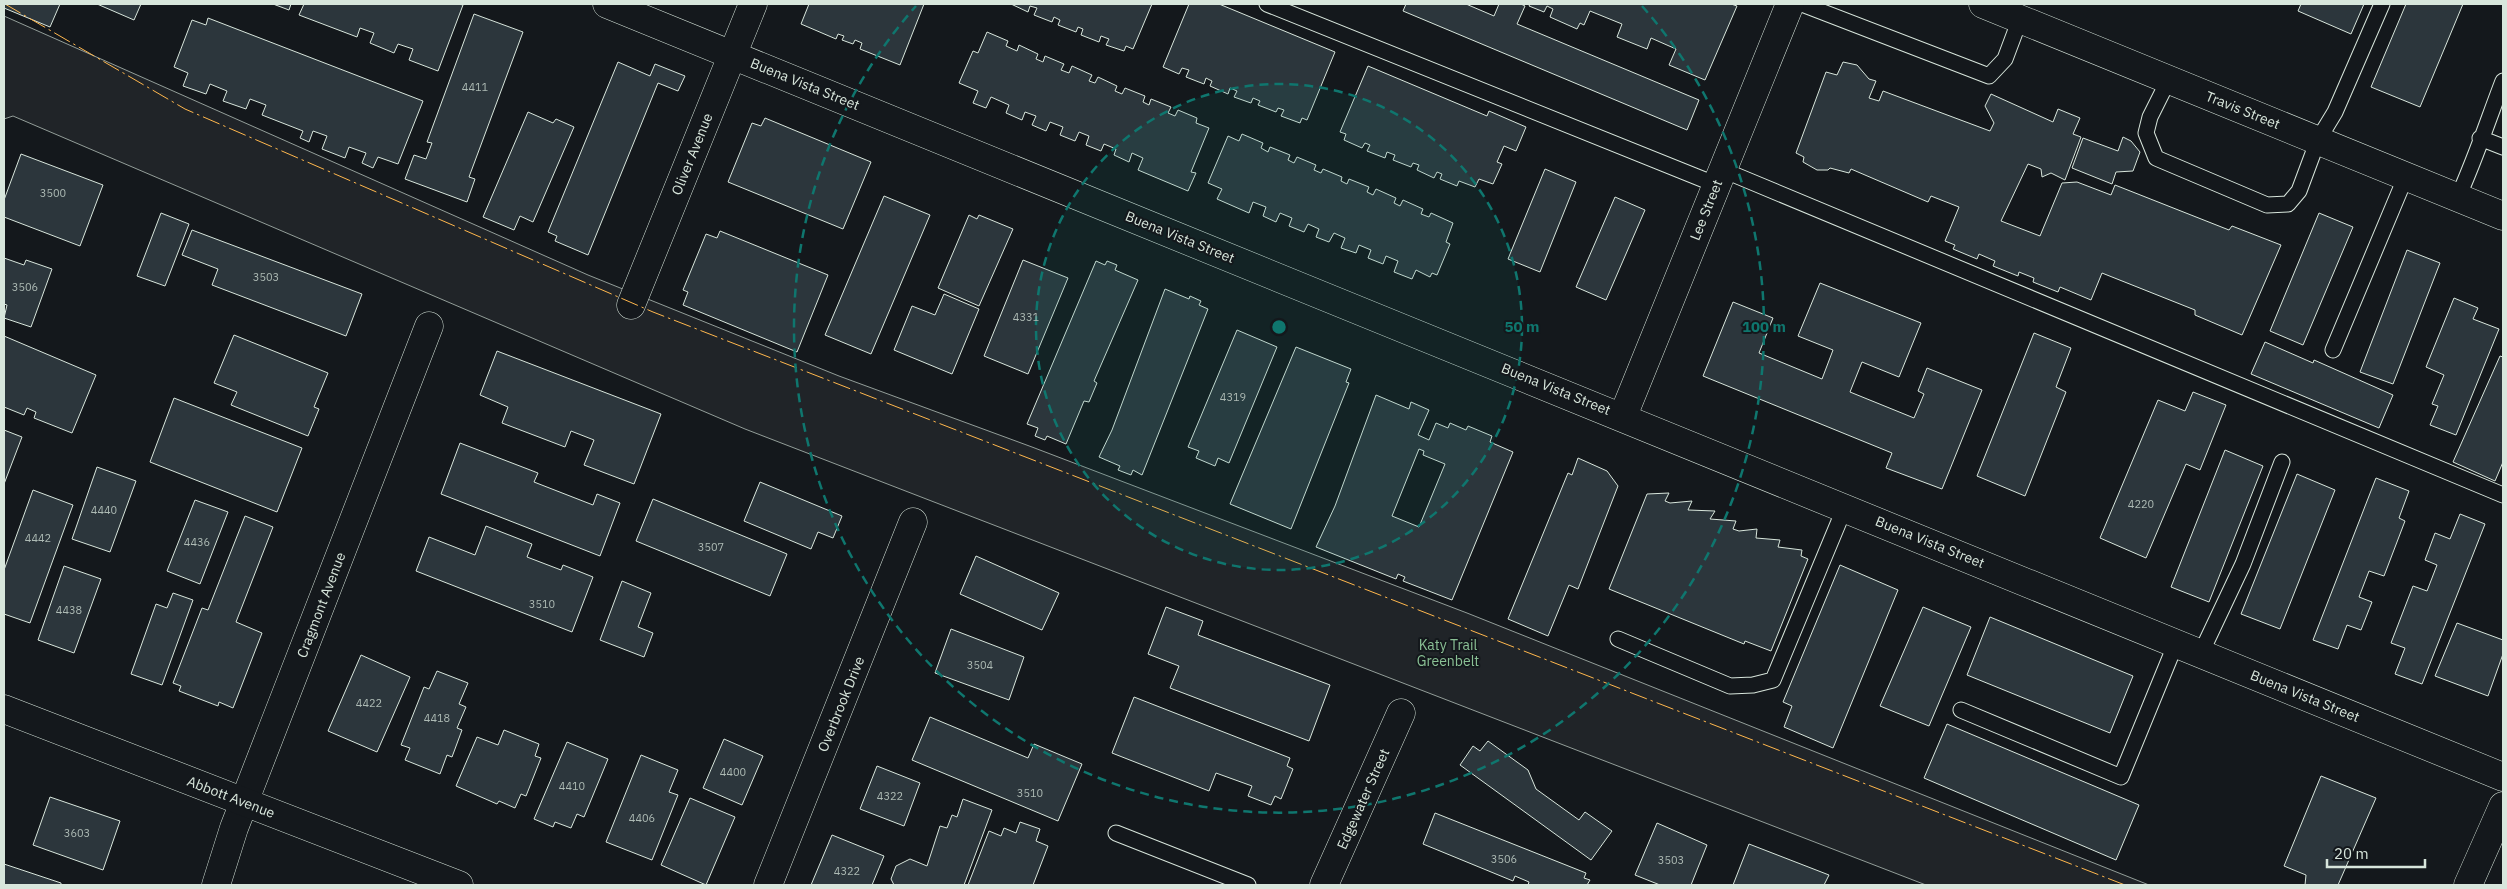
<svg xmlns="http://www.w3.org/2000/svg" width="2507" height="889" font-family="'IBM Plex Sans',sans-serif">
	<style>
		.green { fill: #202428; stroke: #939e99 }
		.building { fill: #2c363c; stroke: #d8e6dc; fill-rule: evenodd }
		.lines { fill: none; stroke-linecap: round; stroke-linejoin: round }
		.lane-casing { stroke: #d8e6dc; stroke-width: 17 }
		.street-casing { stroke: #d8e6dc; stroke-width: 29 }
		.secondary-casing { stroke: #d8e6dc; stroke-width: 29 }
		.lane { stroke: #14181c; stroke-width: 15 }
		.street { stroke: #14181c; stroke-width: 28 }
		.secondary { stroke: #14181c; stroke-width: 28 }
		.power { stroke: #ffb74d; stroke-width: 1; stroke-dasharray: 18 4 2.5 4; stroke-linecap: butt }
		.ring { fill: none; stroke: #0f766e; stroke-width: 2.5; stroke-dasharray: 9 6 }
		.labels { text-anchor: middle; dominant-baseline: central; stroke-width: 4; stroke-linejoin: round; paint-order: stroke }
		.number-label { font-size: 11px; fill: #adbab4 }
		.street-label { font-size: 14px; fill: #d8e6dc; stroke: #14181c }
		.park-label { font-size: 14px; fill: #8ac095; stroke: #14181c }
		.centre { fill: #0f766e; stroke: #14181c; stroke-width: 2.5 }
		.ring-label { font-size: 15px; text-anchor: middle; font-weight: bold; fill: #0f766e; stroke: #14181c; stroke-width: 4; stroke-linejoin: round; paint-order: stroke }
	</style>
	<rect width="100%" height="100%" fill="#14181c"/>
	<path class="green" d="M4,16L588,275L839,376L1032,447L1467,613L2149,885H1926L745,429L13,116L4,119Z"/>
	<path class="building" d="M4,4H60L50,27L4,8Z
		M97,4H141L134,20Z
		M273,4H291L289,10Z
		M302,4H459L463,5L438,71L409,60L413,49L398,44L394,53L370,43L374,33L360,28L357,37L299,15L304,4Z
		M809,4H924L900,65L860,49L862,43L855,40L853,44L842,40L844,36L838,34L836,39L801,24Z
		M1011,4H1152L1133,49L1126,46L1124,51L1106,45L1109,39L1101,36L1099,42L1081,35L1083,29L1078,27L1076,32L1058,25L1060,20L1054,17L1052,22L1034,15L1037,8L1030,6L1028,12Z
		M1189,4H1219L1335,52L1307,120L1302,118L1300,123L1281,116L1284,110L1278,108L1276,112L1258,105L1260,101L1253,98L1251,103L1234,97L1237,91L1230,88L1228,94L1210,86L1212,81L1206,78L1204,84L1186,77L1189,70L1182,68L1179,74L1163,67Z
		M1406,4H1466L1494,16L1499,4H1521L1525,6L1517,24L1699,100L1687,130L1403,11Z
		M1530,4H1731L1737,6L1705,80L1669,65L1676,49L1651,38L1647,49L1617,37L1622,24L1590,11L1584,25L1580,23L1577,29L1550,17L1553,9L1547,6L1544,12L1529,6Z
		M2301,4H2364L2351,34L2298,11Z
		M2406,4H2463L2420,107L2371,87Z
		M474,14L523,32L469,177L475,179L467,202L405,179L414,155L426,159L432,143L427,142Z
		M208,18L423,101L398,164L378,157L373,168L362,163L366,153L349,147L345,158L322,149L327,136L313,131L309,142L300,138L303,131L262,115L266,105L250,99L246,109L223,101L227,91L210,84L206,94L183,86L188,73L174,67L192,20L206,25Z
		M987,32L1008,41L1006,46L1017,51L1019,45L1038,54L1036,59L1043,62L1045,56L1064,64L1061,70L1069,73L1072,66L1092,75L1089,81L1095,83L1098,77L1117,86L1115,91L1122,94L1125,88L1145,96L1143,102L1149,105L1151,99L1171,107L1168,113L1175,116L1178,110L1197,118L1196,123L1209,128L1191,172L1196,173L1188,191L1138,170L1143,158L1132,153L1129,162L1114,155L1116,149L1104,144L1101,151L1086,145L1089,136L1079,132L1075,141L1060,135L1063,127L1050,122L1046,131L1032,125L1036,116L1025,112L1022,120L1006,113L1009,105L991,97L986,108L973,103L978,91L959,83L973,51L978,53Z
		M618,62L650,76L655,64L685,76L678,91L658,83L588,255L555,241L557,236L548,232Z
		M1843,62L1857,65L1869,79L1876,81L1869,98L1879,101L1883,91L1990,131L1994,123L1985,106L1991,94L2053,122L2058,109L2080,118L2073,134L2081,137L2065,180L2051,173L2042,177L2041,169L2028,164L2001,221L2040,236L2062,183L2077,182L2111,195L2115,185L2229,230L2232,226L2281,245L2242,335L2195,315V310L2102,273L2091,300L2060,287L2058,292L2033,282L2034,278L2019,272L2018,276L1993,266L1995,261L1979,254L1977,259L1953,249L1955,245L1945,241L1959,207L1931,196L1928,202L1851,169L1849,173L1830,168L1828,170H1817L1803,162L1804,157L1796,153L1826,72L1837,75Z
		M1368,66L1487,116L1489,111L1526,127L1516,151L1504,146L1497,162L1502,164L1493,184L1479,179L1475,187L1459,181L1457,186L1440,179L1442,174L1437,172L1434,178L1417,170L1419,165L1413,163L1411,167L1393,160L1395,155L1387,152L1385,158L1367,151L1370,145L1365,143L1362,148L1344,140L1346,134L1340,132Z
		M528,112L553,123L556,119L574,127L533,222L520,216L514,230L483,217Z
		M765,118L871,162L843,229L728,182L752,123L761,126Z
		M1242,134L1263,143L1261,148L1268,152L1270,147L1290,155L1288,160L1294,163L1297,157L1316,165L1314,170L1321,173L1323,169L1342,177L1341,181L1347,184L1349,179L1369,187L1367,192L1373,195L1376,189L1396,198L1394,203L1400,206L1403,200L1423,209L1421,214L1429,217L1431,213L1453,223L1446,242L1450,244L1437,275L1432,273L1430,277L1416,270L1412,279L1394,272L1398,261L1386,256L1383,264L1368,258L1371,250L1359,245L1356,253L1341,248L1345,238L1334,233L1329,242L1316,237L1319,229L1308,224L1304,232L1289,226L1292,218L1280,213L1276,222L1263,216L1266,207L1253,202L1249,213L1217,199L1222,189L1208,183L1228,136L1239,141Z
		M2123,137L2131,141L2140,152L2133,171L2116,172L2112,184L2072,168L2083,138L2118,151Z
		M21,154L103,185L80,246L4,217V200Z
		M1545,169L1576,182L1540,272L1508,259Z
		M884,196L930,215L871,354L825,335Z
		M1615,197L1645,210L1606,300L1576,287Z
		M161,213L189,224L165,286L137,276Z
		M2319,213L2353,227L2303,345L2270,331Z
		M969,215L977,219L979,215L1013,229L979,306L938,288Z
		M192,230L362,294L346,336L212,285L218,269L182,255Z
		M720,231L828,275L797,352L683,305L688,292L683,290L706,234L717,238Z
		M2407,250L2440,263L2393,384L2360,372Z
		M4,258L24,265L26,260L52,269L31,327L4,318L7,305L4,304Z
		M1023,260L1068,278L1028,374L984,356Z
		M1096,261L1105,265L1107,261L1117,265L1115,270L1138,280L1094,381L1097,383L1089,402L1084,401L1066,444L1047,436L1045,440L1035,436L1038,428L1027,424Z
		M1820,283L1921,323L1899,377L1862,362L1850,392L1914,418L1924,394L1918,391L1927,368L1982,390L1942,489L1886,468L1892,453L1703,376L1733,302L1773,318L1759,353L1822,379L1833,350L1798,336Z
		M1165,289L1189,299L1190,296L1201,301L1199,305L1208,309L1142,475L1133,470L1131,475L1118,470L1120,466L1099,457L1112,430Z
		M944,294L979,309L952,374L894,350L912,306L935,315Z
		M2454,298L2478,308L2473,319L2499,329L2456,435L2430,425L2438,406L2432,404L2444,375L2426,367Z
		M1237,330L1277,347L1229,463L1218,458L1215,466L1196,458L1199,451L1188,447Z
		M2034,333L2071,348L2056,387L2066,392L2025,496L1977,476Z
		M234,335L328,373L314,407L319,409L308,436L231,405L237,392L214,383Z
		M4,336L96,375L72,433L34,418L36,412L27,408L24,415L4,407Z
		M2265,342L2313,363L2314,360L2393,395L2379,428L2251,374Z
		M1296,347L1351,369L1346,382L1349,383L1291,529L1230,504Z
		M497,351L661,414L634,484L584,465L594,440L571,431L565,447L502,423L508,407L480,395Z
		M2500,356L2503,357V462L2495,481L2453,462Z
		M2193,392L2226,405L2200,470L2186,464L2146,558L2100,538L2158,400L2185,411Z
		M1376,395L1409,409L1411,402L1429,410L1418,435L1429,440L1436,423L1448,428L1450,423L1466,430L1468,426L1492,436L1490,442L1513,452L1452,600L1403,581L1405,577L1398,574L1396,579L1316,547L1335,506ZM1419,449L1424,451L1423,455L1445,464L1419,527L1392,516Z
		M174,398L302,448L277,512L150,462Z
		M4,430L22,437L4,484Z
		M460,443L538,473L534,482L593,505L597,494L620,503L600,556L441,494Z
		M2225,450L2263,466L2209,602L2171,587Z
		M1578,458L1607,471L1618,486L1578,589L1569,585L1548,636L1508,619L1568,473L1572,475Z
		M97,467L136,481L110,552L72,539Z
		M2297,474L2335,490L2280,629L2241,614Z
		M2376,478L2409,491L2399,518L2405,521L2384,576L2369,571L2359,597L2372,602L2361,630L2347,625L2338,649L2313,640Z
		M760,482L842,516L833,538L818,532L811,549L744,521Z
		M33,490L73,505L30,623L4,614V570Z
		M1669,493L1665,501L1670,503L1692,501L1688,510L1715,511L1710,519L1736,521L1733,529L1739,531L1757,529L1756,538L1780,540L1778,547L1802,550L1801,556L1808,559L1771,651L1745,641L1744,644L1609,589L1647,494Z
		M653,499L787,554L770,596L636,541Z
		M195,500L228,512L200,584L167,571Z
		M2460,514L2485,524L2422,684L2395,674L2405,648L2391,643L2413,586L2427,591L2437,565L2425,560L2435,533L2450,539Z
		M245,516L273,527L236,622L262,633L233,708L219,702L218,706L179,691L181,686L173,683L202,608L208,610Z
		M486,526L532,544L527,557L561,570L563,565L593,577L572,632L416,571L429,537L475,555Z
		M976,556L1059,593L1042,630L960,594Z
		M1840,565L1898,590L1833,748L1784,727L1792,706L1783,702Z
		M64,566L101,579L74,653L38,640Z
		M622,581L651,593L638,627L653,633L644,657L600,640Z
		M173,593L193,600L162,685L131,674L156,604L167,608Z
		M1166,607L1203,621L1198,635L1330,685L1309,741L1170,688L1179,666L1148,654Z
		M1923,607L1971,627L1929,726L1880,706Z
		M1990,617L2133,676L2110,733L1967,675Z
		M2457,623L2503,640V654L2488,696L2435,676Z
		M951,629L1024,657L1009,700L935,673Z
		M361,655L410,677L377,752L328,731Z
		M437,671L468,683L459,704L466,707L457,728L462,730L452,757L447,755L440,774L405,760L410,748L401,745L424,687L429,689Z
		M1134,697L1290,758L1287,766L1293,769L1281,799L1275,796L1271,805L1248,796L1252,786L1216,773L1209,791L1112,753Z
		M930,717L1028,758L1034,744L1082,764L1058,821L912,760Z
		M1947,724L2139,805L2116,860L1924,778Z
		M504,730L539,744L535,756L541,758L526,796L521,794L515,808L499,801L497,804L456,786L477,737L498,745Z
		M724,739L763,756L742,805L703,788Z
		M1488,741L1528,770L1536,789L1579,820L1585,812L1612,831L1591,860L1460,765L1473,746L1480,751Z
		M567,742L608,759L584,817L577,814L571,828L555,822L553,827L534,819Z
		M641,755L678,770L669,792L678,795L652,860L606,842Z
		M877,766L920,783L904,826L860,809Z
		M2321,776L2376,798L2338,885H2305L2306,875L2284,866Z
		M50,797L120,821L103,870L33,845Z
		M690,798L735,817L706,885L661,865Z
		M963,799L992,810L964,885H894L891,879L896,866L910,859L927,866L940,826L947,828L952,815L957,817Z
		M1435,813L1586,873L1584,878L1590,880L1587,885H1528L1529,882L1515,876L1513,881L1423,844Z
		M1020,822L1040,829L1036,841L1048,846L1033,885H968L989,831L1001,836L1004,828L1016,833Z
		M1657,823L1707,845L1691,885H1660L1635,875Z
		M832,835L884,856L872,885H811Z
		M1749,844L1829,875L1824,885H1733Z
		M4,864L61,883V885H4Z"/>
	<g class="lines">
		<defs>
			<path id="lane" d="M1267,4L1717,185
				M1802,4L1989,76L2005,59L2020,19
				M2169,79L2150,117L2146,133L2156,158L2267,205L2288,204L2299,191L2318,140L2335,112L2382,4
				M2480,138L2503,147
				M1723,170L2503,495
				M2458,197C2475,160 2488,120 2503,81
				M2333,350L2406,176
				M1618,639L1730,686L1753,685L1773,680L1845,507
				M2201,653L2243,564L2282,462
				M1961,710L2121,777L2176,643
				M1116,833L1248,885"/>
			<path id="street" d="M607,4L2503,777
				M1983,4L2503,216
				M631,305L753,4
				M1623,416L1790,4
				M216,885L234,828L429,326
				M768,885L913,522
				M1324,885L1401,713"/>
			<path id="secondary" d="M4,709L459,885
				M2468,885L2503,806"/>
		</defs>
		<use href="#lane" class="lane-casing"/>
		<use href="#street" class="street-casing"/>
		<use href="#secondary" class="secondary-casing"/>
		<use href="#lane" class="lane"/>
		<use href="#street" class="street"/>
		<use href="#secondary" class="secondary"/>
		<path class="power" d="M5,4L185,109L653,312L2125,885"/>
	</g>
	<circle cx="1279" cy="327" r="243" fill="#0f766e" fill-opacity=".12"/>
	<g class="ring">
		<circle cx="1279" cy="327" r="243"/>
		<path d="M1642 6A485 485 0 1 1 916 6"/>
	</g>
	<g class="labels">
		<g class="number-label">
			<text x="475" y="87">4411</text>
			<text x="53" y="193">3500</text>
			<text x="266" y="277">3503</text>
			<text x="25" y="287">3506</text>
			<text x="1026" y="317">4331</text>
			<text x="1233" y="397">4319</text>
			<text x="2141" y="504">4220</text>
			<text x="104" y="510">4440</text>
			<text x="38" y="538">4442</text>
			<text x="197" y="542">4436</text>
			<text x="711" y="547">3507</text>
			<text x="542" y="604">3510</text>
			<text x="69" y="610">4438</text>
			<text x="980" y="665">3504</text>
			<text x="369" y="703">4422</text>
			<text x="437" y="718">4418</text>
			<text x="733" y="772">4400</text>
			<text x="572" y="786">4410</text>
			<text x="1030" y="793">3510</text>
			<text x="890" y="796">4322</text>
			<text x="642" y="818">4406</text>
			<text x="77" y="833">3603</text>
			<text x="1504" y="859">3506</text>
			<text x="1671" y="860">3503</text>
			<text x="847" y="871">4322</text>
		</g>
		<g class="street-label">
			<text transform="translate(805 84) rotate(22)">Buena Vista Street</text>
			<text transform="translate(2243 110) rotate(22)">Travis Street</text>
			<text transform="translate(692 154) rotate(-68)">Oliver Avenue</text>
			<text transform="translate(1706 210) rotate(-68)">Lee Street</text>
			<text transform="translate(1180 237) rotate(22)">Buena Vista Street</text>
			<text transform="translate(1556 389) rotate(22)">Buena Vista Street</text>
			<text transform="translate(1930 542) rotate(22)">Buena Vista Street</text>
			<text transform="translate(321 605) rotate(-69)">Cragmont Avenue</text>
			<text transform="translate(2305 696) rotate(22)">Buena Vista Street</text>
			<text transform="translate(841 704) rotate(-68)">Overbrook Drive</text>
			<text transform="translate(231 797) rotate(21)">Abbott Avenue</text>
			<text transform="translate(1363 799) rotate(-66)">Edgewater Street</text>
		</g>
		<g class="park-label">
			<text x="1448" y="645">Katy Trail<tspan x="1448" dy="16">Greenbelt</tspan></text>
		</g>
	</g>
	<circle cx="1279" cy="327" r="8" class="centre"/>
	<g class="ring-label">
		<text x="1522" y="332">50 m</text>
		<text x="1764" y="332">100 m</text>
	</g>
	<rect width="2507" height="889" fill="none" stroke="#d8e6dc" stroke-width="10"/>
	<path d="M2327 859v8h98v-8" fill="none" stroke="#d8e6dc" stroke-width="2.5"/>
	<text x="2334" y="859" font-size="15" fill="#d8e6dc" stroke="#14181c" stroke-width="4" paint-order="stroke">20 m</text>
</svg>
